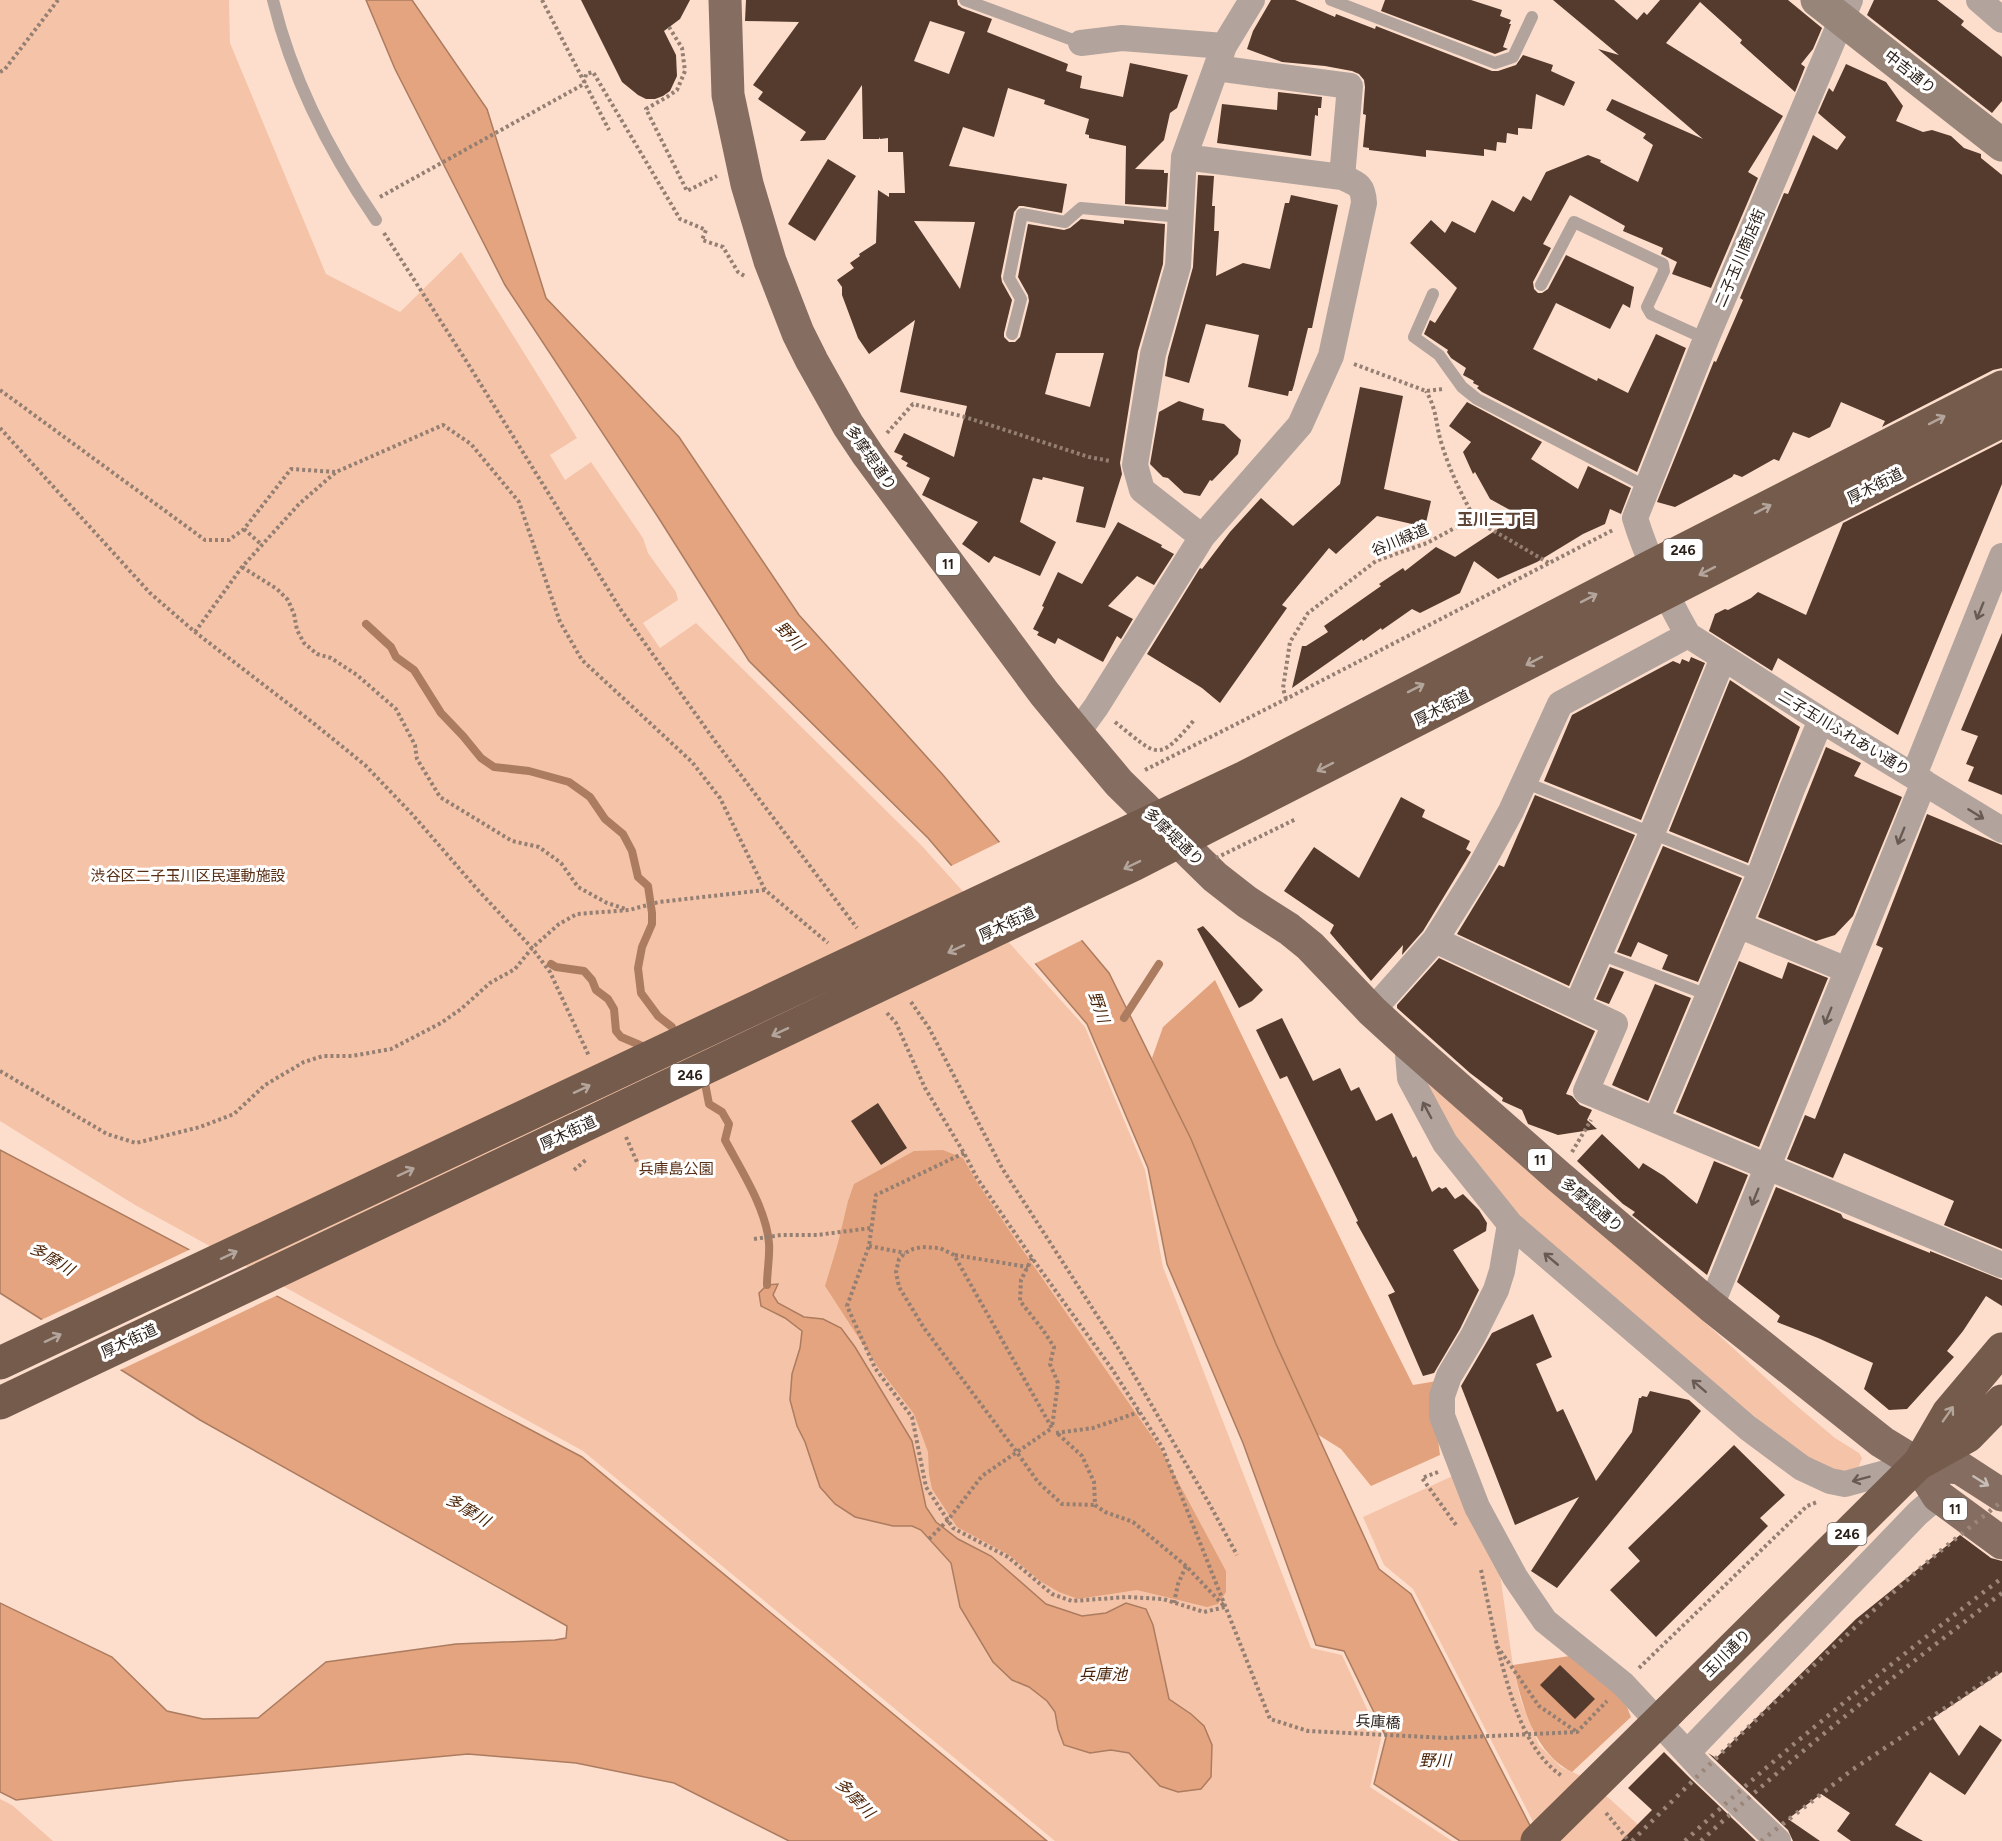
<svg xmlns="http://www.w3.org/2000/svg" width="2002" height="1841" font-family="Figtree,'Noto Sans JP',sans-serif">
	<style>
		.green { fill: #f5c4a8 }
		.forest { fill: #e2a27d }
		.water { fill: #e4a47f; stroke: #ac7c60; stroke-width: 1.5 }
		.pier { fill: #fddecc }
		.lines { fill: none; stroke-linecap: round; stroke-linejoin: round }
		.stream { stroke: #ac7c60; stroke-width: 8 }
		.building { fill: #543b2d; fill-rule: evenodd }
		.path { stroke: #947f72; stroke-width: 4; stroke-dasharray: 3 3; stroke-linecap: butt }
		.lane { stroke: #b2a49d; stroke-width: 12 }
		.street { stroke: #b2a49d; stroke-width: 26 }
		.secondary { stroke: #98857a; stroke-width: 33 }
		.primary { stroke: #856e61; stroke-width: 33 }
		.highway { stroke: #755b4b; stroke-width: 33 }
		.rail { stroke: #9c8679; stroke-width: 4.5; stroke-dasharray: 3 6; stroke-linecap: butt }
		.path-bridge { stroke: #947f72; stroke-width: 4; stroke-dasharray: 3 3; stroke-linecap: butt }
		.highway-bridge { stroke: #755b4b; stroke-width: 33 }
		.oneway { stroke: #b3a59c }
		.oneway2 { stroke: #685b54 }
		.oneway3 { stroke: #c8beb8 }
		.labels { text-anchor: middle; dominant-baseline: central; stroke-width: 6; stroke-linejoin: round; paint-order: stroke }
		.shield { fill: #fff; stroke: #6b635e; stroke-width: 1.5 }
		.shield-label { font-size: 14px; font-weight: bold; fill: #2b2019 }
		.street-label { font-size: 15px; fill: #2b2019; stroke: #fff }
		.park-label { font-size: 15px; fill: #592f14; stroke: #fff }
		.neighbourhood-label { font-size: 16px; font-weight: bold; fill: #5e4536; stroke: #fff }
		.water-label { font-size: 16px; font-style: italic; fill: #471f02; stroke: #fff }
	</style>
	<rect width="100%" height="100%" fill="#fddecc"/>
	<path class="green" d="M0,0H229L230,43L326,274L400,312L461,252L577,438L550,455L565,480L591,462L643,538L648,553L676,592L678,600L643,623L660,648L696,623L922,846L1085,1027L1145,1170L1163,1267L1311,1648L1342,1655L1381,1739L1370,1787L1452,1841H1055L583,1451L135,1205L0,1121Z
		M1427,1081L1687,1306L1791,1401L1835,1438L1859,1453L1862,1458L1858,1469L1849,1474L1807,1460L1530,1230L1466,1160L1425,1083Z
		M1457,1474L1496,1545L1513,1666L1521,1701L1539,1745L1561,1767L1581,1776L1611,1800L1656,1841H1543L1413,1589L1384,1565L1363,1517Z
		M0,1799L12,1805L53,1841H0Z"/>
	<path class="forest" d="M1215,980L1363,1285L1413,1385L1437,1381L1435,1417L1440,1455L1371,1486L1341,1449L1317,1434L1276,1344L1152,1058L1163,1027Z
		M943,1150L963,1158L975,1179L1015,1239L1160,1448L1226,1571V1592L1218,1604L1207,1607L1137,1590L1078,1599L1059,1592L1040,1581L1009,1555L957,1527L932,1489L929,1474L928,1452L914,1414L877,1366L825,1286L838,1243L848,1201L854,1184L914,1151Z
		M1582,1654L1627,1707L1631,1717L1572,1772C1533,1752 1522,1705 1513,1665Z"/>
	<path class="water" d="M366,0H412L487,109L546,298L679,437L799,615L943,775L1109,973L1191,1139L1276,1344L1379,1569L1411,1594L1538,1841H1460L1374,1784L1386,1737L1344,1651L1316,1645L1243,1443L1167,1264L1148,1168L1087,1024L928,838L749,661L658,517L505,285L395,69Z
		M0,1150L582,1457L1047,1841H789L674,1783L576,1763L468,1754L178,1781L16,1800L0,1792V1603L112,1657L167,1711L203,1719L258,1718L326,1662L456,1644L555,1640L566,1638L567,1626L200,1420L0,1293Z
		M778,1284L773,1295L778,1303L804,1317L823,1319L841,1328L855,1347L912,1441L926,1507L936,1522L958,1539L991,1556L1046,1604L1082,1616L1106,1613L1126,1603L1146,1609L1153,1625L1169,1699L1191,1714L1204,1726L1212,1745L1211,1777L1201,1789L1178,1792L1160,1786L1129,1753L1111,1750L1090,1753L1064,1745L1058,1729L1055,1712L1047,1701L1029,1687L1012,1680L993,1662L960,1607L951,1563L921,1530L912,1526H893L855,1517L835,1504L820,1487L805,1442L797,1426L790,1400L792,1374L800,1348L802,1331L785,1318L761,1306L759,1293L767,1285Z"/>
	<path class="pier" d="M1002,841L1084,939L1032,965L949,867Z
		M193,1248L280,1294L118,1371L39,1321Z"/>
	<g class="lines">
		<path class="stream" d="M366,624L391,647L396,657L414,670L441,713L463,736L481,758L494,767L529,771L569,782L590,797L605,819L623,834L632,851L638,877L648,886L652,913V924L642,947L638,968L641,993L658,1016L672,1027L676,1036
			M551,964L556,967L584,971L592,980L596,990L608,999L614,1009L616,1031L621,1037L647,1048
			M1124,1018L1159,964
			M704,1078L709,1104L722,1112L729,1124L725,1140C741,1170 766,1208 769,1243C770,1256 767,1271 767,1285"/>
	</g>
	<path class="building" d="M581,0H690L680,19L664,31L676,55L677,76L670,91L663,96L655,99H646L638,95L622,82Z
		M746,0H957L958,5L962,8L992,19L987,32L1068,64L1066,71L1082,76L1080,88L1123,97L1130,63L1188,75L1177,108L1170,113L1164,140L1135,169L1164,170V173H1168L1166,207L1125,204L1126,146L1089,138V135L1085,134L1089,119L1044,104L1045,100L1008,88L994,137L963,127L949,166L1067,184L1062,213L1023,206H1019L1014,212L1001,276L1002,282L1012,300L1004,333V337L1009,342H1015L1020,337L1029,301L1028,295L1018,277L1028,224L1064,230L1070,228L1081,219L1124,224V220L1165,224L1163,264L1138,351L1120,463L1122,474L1105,528L1076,522L1084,487L1043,477L1042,480L1033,478L1020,522L1056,542L1040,576L994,556L989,563L962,544L978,522L922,495L930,478L906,466L908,463L901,459L903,456L894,452L904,433L954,457L967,406L900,392L915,320L869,354L858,338L842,295V287L837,280L854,268L850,263L860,256L859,254L876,243L878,190L889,197V193H905L903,152H888V138L880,139V137L879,139H863L862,85L825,140L800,141L806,132L758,99L763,92L753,85L799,22L745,21ZM930,21L965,32L949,74L914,61ZM914,221L975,222L960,289ZM1056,353H1104L1090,407L1045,394Z
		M1271,0H1295L1335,17L1336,14L1375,29L1376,26L1492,71H1498L1516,65L1523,55L1553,65L1551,71L1575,82L1564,106L1536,94L1532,129L1518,128V135L1507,133L1506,143L1497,142L1496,151L1484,149V156L1426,150V157L1369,150V148L1363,147L1366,115L1363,114L1365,87L1364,80L1359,74L1352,71L1325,66L1282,62L1247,49L1253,31Z
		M1385,0H1471L1502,10L1500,16L1511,20L1509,24H1511L1503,47L1508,49L1495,54L1381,11Z
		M1553,0H1614L1637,20L1644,12L1647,15L1660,0H1788L1822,28L1813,49L1801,64L1805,67L1795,92L1740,43L1742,40L1700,2L1666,43L1783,116L1748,172L1758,178L1711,288L1672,274L1677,262L1661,254L1663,248L1623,231L1625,226L1570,195L1543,244L1551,248L1533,282L1534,289L1538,293H1542L1548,289L1566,255L1634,287L1630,308L1623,304L1610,329L1556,303L1533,349L1597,381L1598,378L1628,393L1656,334L1686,348L1637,472L1482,392L1477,388L1479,386L1473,383L1474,381L1463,375L1466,368L1451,358L1447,352L1448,350L1424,334L1430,320L1435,323L1457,288L1410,243L1431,220L1445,233L1452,221L1475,233L1492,200L1514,212L1523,196L1531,201L1546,172L1588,155L1601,160L1600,162L1638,182L1653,145L1643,138L1646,134L1606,110L1612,99L1703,139L1598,49L1619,55Z
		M1874,0H1937L1964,21L1961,25L2002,57V101L1992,113L1867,15Z
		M1846,64L1886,82L1903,106L1896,121L1923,132L1932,130L1951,136L1964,148L1981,154V158L2002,175V368L1993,370L1882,427L1885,421L1841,402L1830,427L1809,438L1793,432L1779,461L1774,459L1742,477L1734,474L1732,477L1675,507L1657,502L1714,361L1716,362L1743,300L1740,298L1784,193L1788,194L1813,135L1837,150L1846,137L1818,113L1829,88L1833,92Z
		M1278,92L1322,97L1321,108H1318V116L1315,115L1311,156L1217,143L1222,104L1277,110Z
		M828,159L856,176L815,241L788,224Z
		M1198,175L1214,176L1212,206H1215L1214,231H1219L1216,276L1243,263L1270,269L1285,203H1289L1291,195L1338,205L1312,328H1308L1294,385L1292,391H1289L1288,396L1248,387L1259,335L1206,324L1189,383L1165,376L1168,357L1193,267Z
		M1360,387L1403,396L1384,489L1431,501L1425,527L1377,516L1336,554L1329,548L1282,605L1287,608L1220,703L1202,688L1147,654L1200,568L1202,569L1230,532L1261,498L1293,526L1340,484Z
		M1179,401L1204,409L1202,420L1224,424L1241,440L1238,454L1212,481L1210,480L1200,496L1184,493L1168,478L1163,477L1150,464L1159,412Z
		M1467,402L1542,442L1531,459L1578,489L1588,466L1631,488L1621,514L1610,509L1605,524L1583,534L1537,562L1498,579L1474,561L1460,593L1420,613L1412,609L1382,630L1381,628L1363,641L1362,639L1292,688L1302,646H1306L1328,632L1324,626L1381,586L1379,584L1403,568L1405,571L1436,547L1455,557L1519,515L1490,499L1475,472L1473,474L1463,452L1471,442L1449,426Z
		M2002,442V484L1898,735L1778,658L1772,671L1709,631L1715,614L1725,609L1728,610L1751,598L1758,592L1806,615L1843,523Z
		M1118,522L1162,545L1161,547L1174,554L1154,585L1137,576L1108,606L1133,619L1121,639L1117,636L1103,662L1058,638L1055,644L1037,635L1039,632L1033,629L1044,607L1042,606L1058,572L1082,584Z
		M2002,633V795L1968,781L1974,767L1966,764L1978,736L1961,730Z
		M1691,657L1705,663L1641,820L1544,781L1572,715L1673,661L1680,664L1682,659L1689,662Z
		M1730,680L1800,727L1748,863L1669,831Z
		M1826,747L1861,763L1854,776L1902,797L1853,916L1835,935L1816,941L1758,917Z
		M1535,795L1635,835L1569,986L1457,934L1499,865L1504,867Z
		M1401,797L1425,810L1422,817L1470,841L1466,849L1471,852L1423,931L1402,955L1403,945L1371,981L1330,933L1334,925L1284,891L1314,847L1359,878Z
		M1927,814L2002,845V1249L1944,1225L1954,1201L1844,1153L1833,1178L1787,1159L1805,1115L1815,1119L1883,948L1876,945Z
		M1663,846L1742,878L1698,982L1662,969L1668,955L1638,942L1631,957L1617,952Z
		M1203,926L1263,990L1252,1001L1239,1008L1197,929Z
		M1439,958L1595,1031L1566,1094L1572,1096L1580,1105L1592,1110L1587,1120L1597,1129L1558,1135L1528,1124L1522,1110L1502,1101L1503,1098L1470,1073L1397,1008V1005Z
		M1739,961L1782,979L1788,962L1828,978L1759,1147L1676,1112Z
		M1610,967L1624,972L1609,1004L1596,999Z
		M1655,984L1691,998L1648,1101L1612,1085Z
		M1282,1018L1313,1081L1340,1068L1351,1091L1359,1087L1376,1121L1392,1113L1413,1158L1416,1156L1432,1192L1439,1187L1442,1189L1446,1187L1455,1199L1463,1194L1479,1210L1487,1223L1486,1231L1453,1250L1479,1290L1460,1329L1434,1373L1423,1376L1388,1295L1395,1292L1356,1222L1358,1221L1287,1076L1280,1079L1256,1030Z
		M878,1103L907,1148L881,1165L851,1121Z
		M1602,1134L1639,1169L1643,1163L1664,1176L1697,1204L1714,1161L1748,1175L1707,1275L1632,1215L1635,1212L1623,1204L1577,1161Z
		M1776,1187L1841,1214L1843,1218L1930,1253V1251L2002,1280V1306L1986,1296L1963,1331L1947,1351L1954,1357L1907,1409L1889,1410L1864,1389L1873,1363L1818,1338L1777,1322L1780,1316L1737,1282Z
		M1533,1314L1552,1357L1536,1364L1557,1412L1563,1409L1596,1481L1632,1432L1639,1398H1641L1642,1396L1647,1397L1650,1391L1689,1400L1701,1411L1557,1588L1531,1571L1579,1497L1515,1525L1461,1386L1492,1333Z
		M1734,1445L1785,1495L1760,1518L1768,1526L1656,1637L1610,1590L1640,1561L1628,1548Z
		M1960,1535L1991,1558L2002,1561V1672L1933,1718L1959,1756L1980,1725L2002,1740L1965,1795L1930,1772L1895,1825L1923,1841H1851L1837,1831L1850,1813L1821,1794L1788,1819L1820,1841H1793L1788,1830L1708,1753L1716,1758L1856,1619Z
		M1560,1665L1595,1699L1575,1719L1540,1685Z
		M1664,1752L1692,1780L1756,1841H1621L1652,1810L1628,1788Z"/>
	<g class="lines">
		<path class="path" d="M542,0L609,130
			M669,27L682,48L685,71L677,90L667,97L646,109L687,191L717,176
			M0,72L5,69L58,0
			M380,197L584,84L586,74L593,72L680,219L706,230L702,240L723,247L738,272L746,277
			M384,233L465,359L621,610L715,741L857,928
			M1354,364L1426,391L1443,389
			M0,390L205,540H229L244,529L291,469L336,472
			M0,428L150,593L195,632L312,722L365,765L412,814L477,889L532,948L550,972L589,1056
			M887,433L913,404L965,417L1089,457L1110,461
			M1468,516L1549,563
			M244,529L262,545
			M242,567L277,589L288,600L294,614L297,630L304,643L317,654L331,658L357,675L396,709L415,745L417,759L440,797L512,841L539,847L561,863L578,887L607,903L626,909
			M195,632L242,567L299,504L336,472L443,425L471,444L519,502L560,622L582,660L692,762L720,798L765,890L828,943
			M1286,699L1283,688L1290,642L1308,613L1376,561L1427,543L1464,523L1470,510C1459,489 1449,468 1442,445C1435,424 1438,412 1426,391
			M1115,722C1158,756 1157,764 1195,719
			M1145,770L1286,699L1613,530
			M911,1002L929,1028L1002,1168L1120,1351L1210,1505L1237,1555
			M887,1013L896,1023L925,1088L964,1153L977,1178L1032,1258L1112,1369L1162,1447L1270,1719L1308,1731L1447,1738L1577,1732L1607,1701
			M0,1071L107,1134L136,1143L200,1127L234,1114L265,1085L304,1062L323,1056H352L391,1049L441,1023L461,1009L490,983L515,969L532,948L559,924L577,914L629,910L659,902L765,890
			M626,1137L637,1162
			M1572,1152L1591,1120
			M964,1153L876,1195L869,1246L847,1306L875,1368L912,1417L926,1487L953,1528L1008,1557L1052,1594L1072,1601L1127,1597L1163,1599L1204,1612L1225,1607L1186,1566L1133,1522L1105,1512L1095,1505L1094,1482L1082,1456L1057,1433
			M754,1239L781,1235H817L871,1228
			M869,1246L905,1253
			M955,1255L1028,1267
			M1032,1258L1021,1280L1020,1301L1043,1330L1054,1347L1050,1364L1058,1383L1052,1427
			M1056,1433L1093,1428L1139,1412
			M1438,1472L1422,1478L1456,1525
			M929,1539L948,1520L982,1476L1052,1428L954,1255L940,1248L922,1247L913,1249L905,1253L899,1259L896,1272L899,1287L924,1328L1016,1451L1038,1482L1062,1504L1095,1505
			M1481,1570L1497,1646L1539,1706L1577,1732
			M1174,1603L1178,1584L1186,1566
			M1497,1646C1509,1689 1522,1749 1562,1776
			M1639,1668L1807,1506L1817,1502
			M1606,1813L1629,1841"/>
		<path class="lane" d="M273,0C292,79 330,153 376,220
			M965,0L1081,43
			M1331,0L1495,63L1513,57L1532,17
			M1541,285L1574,222L1663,264L1664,271L1647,307L1651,314L1706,339
			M1433,294L1414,337L1439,355L1462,387L1477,399L1647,487
			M1012,334L1021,299L1009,278L1022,214L1065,222L1081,208L1181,217
			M1524,782L1759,876
			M1600,954L1708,995"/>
		<path class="street" d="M1850,0L1706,339L1635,518C1647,558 1667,598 1688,635L1821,720L2002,830
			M1979,0L2002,20
			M1081,43L1122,38L1224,46
			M1216,68L1350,86L1342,177
			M1184,157L1178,266L1153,354L1135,465L1142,490L1202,537
			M1077,733L1096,707L1202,537L1300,425L1331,356L1364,203C1363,185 1358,184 1342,177L1184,157L1224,46L1252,0
			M1914,775L2002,556
			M1738,925L1847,970
			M1435,940L1615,1024L1586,1091L2002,1265
			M1577,1005L1652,833L1723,658
			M1372,1011L1435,940L1477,873L1511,811L1560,704L1688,635
			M1407,1043L1410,1078L1445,1143L1510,1224L1748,1428L1802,1468L1830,1481L1845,1484L1918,1464
			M1656,1120L1759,876L1792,789L1821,720
			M1510,1224L1502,1271L1496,1290L1473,1336L1449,1376L1442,1396V1416L1477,1507L1515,1577L1545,1621L1623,1684L1702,1769L1778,1841
			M1711,1306L1924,782
			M1687,1753L1918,1513L1938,1496"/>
		<path class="secondary" d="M1817,0L2002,145"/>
		<path class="primary" d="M725,0L728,95L747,184L770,261L798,333L812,361L848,425L868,455L1044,693L1077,733L1119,783L1215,877L1247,902L1289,929L1310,946L1372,1011L1407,1043L1558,1176L1711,1306L1882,1442L1918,1464L1938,1496L2002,1543
			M1918,1464L1960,1468L2002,1495"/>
		<path class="highway" d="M1919,1463L1948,1413L2002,1349
			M1669,1711L1918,1464L1968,1436L2002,1401"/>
		<path class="rail" d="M1632,1841C1727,1746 1824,1654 1924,1565C1949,1543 1976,1523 2002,1501
			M1685,1841C1785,1747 1893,1662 2002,1578
			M1701,1841C1797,1752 1899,1672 2002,1593
			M1761,1841L1852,1770L2002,1670"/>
		<path class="path-bridge" d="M1216,858L1296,819
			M574,1170L587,1159"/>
		<path class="highway-bridge" d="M0,1363L1245,777L1648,568L2002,387
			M0,1403L1135,864L2002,421
			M1537,1841L1669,1711"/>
	</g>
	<defs><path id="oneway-shaft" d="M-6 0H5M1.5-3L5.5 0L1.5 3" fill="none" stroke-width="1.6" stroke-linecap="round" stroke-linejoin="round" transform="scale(1.5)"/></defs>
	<g class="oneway">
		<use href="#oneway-shaft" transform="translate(1937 420) rotate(-27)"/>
		<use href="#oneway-shaft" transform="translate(1763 509) rotate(-27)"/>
		<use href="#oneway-shaft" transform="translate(1707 571) rotate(153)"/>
		<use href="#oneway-shaft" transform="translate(1589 598) rotate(-27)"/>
		<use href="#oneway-shaft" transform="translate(1534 661) rotate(153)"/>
		<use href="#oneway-shaft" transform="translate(1416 688) rotate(-27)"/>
		<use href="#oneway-shaft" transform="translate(1325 767) rotate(153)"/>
		<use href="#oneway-shaft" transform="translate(1132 865) rotate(154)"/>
		<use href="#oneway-shaft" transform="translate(956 949) rotate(155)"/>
		<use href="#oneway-shaft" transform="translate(780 1032) rotate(155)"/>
		<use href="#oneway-shaft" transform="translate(582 1089) rotate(-25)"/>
		<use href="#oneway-shaft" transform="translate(406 1172) rotate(-25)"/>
		<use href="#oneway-shaft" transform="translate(229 1255) rotate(-25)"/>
		<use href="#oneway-shaft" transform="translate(53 1338) rotate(-25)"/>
		<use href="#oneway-shaft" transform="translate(1948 1414) rotate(-55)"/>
	</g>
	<g class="oneway2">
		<use href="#oneway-shaft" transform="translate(1980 611) rotate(112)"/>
		<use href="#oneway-shaft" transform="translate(1976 814) rotate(32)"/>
		<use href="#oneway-shaft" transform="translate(1901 836) rotate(112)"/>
		<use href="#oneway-shaft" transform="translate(1828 1016) rotate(112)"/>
		<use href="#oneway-shaft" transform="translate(1427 1110) rotate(-118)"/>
		<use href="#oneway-shaft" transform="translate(1755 1197) rotate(112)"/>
		<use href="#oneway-shaft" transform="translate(1551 1259) rotate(-140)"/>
		<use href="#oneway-shaft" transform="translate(1699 1386) rotate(-139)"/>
		<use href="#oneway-shaft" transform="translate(1861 1479) rotate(165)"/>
	</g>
	<use class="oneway3" href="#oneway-shaft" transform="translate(1981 1481) rotate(32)"/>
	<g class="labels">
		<g class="shield">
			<rect x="1663.5" y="539" width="39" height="22" rx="4.5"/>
			<rect x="936" y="553" width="24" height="22" rx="4.5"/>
			<rect x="670.5" y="1064" width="39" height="22" rx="4.5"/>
			<rect x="1528" y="1149" width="24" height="22" rx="4.5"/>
			<rect x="1943" y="1498" width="24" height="22" rx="4.5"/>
			<rect x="1827.5" y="1523" width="39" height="22" rx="4.5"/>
		</g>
		<g class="shield-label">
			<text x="1683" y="550">246</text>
			<text x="948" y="564">11</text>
			<text x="690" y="1075">246</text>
			<text x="1540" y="1160">11</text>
			<text x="1955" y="1509">11</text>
			<text x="1847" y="1534">246</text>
		</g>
		<g class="street-label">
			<text transform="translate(1910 72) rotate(38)">中吉通り</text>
			<text transform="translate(1740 258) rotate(-67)">二子玉川商店街</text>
			<text transform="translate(871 458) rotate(55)">多摩堤通り</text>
			<text transform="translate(1875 486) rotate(-27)">厚木街道</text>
			<text transform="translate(1400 540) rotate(-23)">谷川緑道</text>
			<text transform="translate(1442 708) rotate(-27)">厚木街道</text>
			<text transform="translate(1844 733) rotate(31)">二子玉川ふれあい通り</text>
			<text transform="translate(1174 837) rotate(44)">多摩堤通り</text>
			<text transform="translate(1007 924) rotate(-25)">厚木街道</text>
			<text transform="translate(568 1133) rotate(-25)">厚木街道</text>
			<text transform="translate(1592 1205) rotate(40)">多摩堤通り</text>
			<text transform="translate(129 1341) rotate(-25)">厚木街道</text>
			<text transform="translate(1727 1653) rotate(-45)">玉川通り</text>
			<text transform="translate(1378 1722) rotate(3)">兵庫橋</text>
		</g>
		<g class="park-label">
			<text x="188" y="876">渋谷区二子玉川区民運動施設</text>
			<text x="676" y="1169">兵庫島公園</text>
		</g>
		<g class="neighbourhood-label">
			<text x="1497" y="519">玉川三丁目</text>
		</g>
		<g class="water-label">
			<text transform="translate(790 636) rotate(47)">野川</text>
			<text transform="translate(1099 1007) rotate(71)">野川</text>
			<text transform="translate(52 1259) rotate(31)">多摩川</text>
			<text transform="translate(468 1510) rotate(31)">多摩川</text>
			<text x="1103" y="1674">兵庫池</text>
			<text x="1435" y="1760">野川</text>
			<text transform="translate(855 1798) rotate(46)">多摩川</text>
		</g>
	</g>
</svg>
